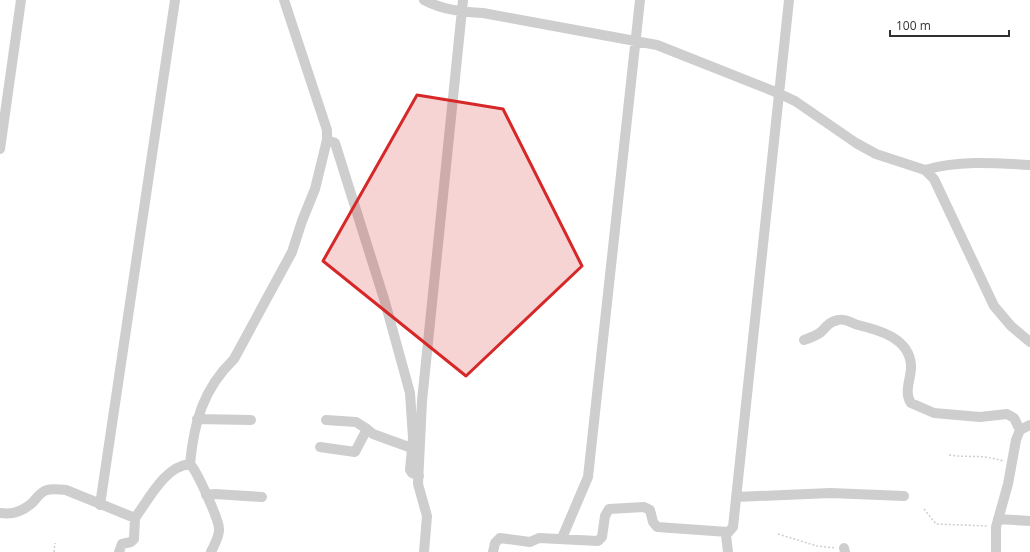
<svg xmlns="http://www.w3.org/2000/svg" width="1030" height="552" font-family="'Open Sans',sans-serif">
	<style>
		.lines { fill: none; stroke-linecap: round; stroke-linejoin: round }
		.path { stroke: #cecece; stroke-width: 1.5; stroke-dasharray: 2 2; stroke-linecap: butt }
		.minor { stroke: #cecece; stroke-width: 10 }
		.marked { fill: #d62828; fill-opacity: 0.2; stroke: #d62828; stroke-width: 3; stroke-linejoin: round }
	</style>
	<rect width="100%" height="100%" fill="#fff"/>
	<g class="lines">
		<path class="path" d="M949,455C970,458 982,454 1003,461
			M924,509L936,524L988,526
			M778,534L817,546L836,548
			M54,552L55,543"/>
		<path class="minor" d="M424,0C443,10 463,12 483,13L657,45L778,93L795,101L856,143L876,154L925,170L934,179L994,306L1011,326L1030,342
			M327,140L335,143L385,302L410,393L413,438L410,470L412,473L419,476
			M0,149L21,0
			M925,170C958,160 996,163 1030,165
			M804,340C810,338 816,336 821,332C827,326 829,322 838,320C845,318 851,323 858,325C879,330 909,338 911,365C912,377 903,392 911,403L934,413L980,417L1007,414L1014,418L1020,430
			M197,419L251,420
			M326,420L356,422L367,429
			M320,447L355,452L367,429L373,434L417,450
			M206,495L215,494L262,497
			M736,497L830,493L904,496
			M100,505L175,0
			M0,513C12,515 23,511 32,503C37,498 40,492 47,490C53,488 60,490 66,490L135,518C149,499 165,466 190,464
			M998,519L1030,521
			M562,538L588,477L640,0
			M844,548L845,552
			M119,552L122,544L131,542L134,539L135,518
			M211,552C214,545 220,536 219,528C218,518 197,471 190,464C194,422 203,389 234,359L292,252L302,221L315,189L327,140V130L284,0
			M424,552L427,516L418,484L422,401L463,0
			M493,552L495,543L500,538L530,542L539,538L598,541L602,537L605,516L609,509L644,507L650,510L653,522L657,527L728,532
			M728,552L726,535L733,527L789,0
			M996,552V527L1008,484L1016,440L1020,430L1030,425"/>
	</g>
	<path class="marked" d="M417,95L503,109L582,266L466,376L323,261Z"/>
	<path d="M890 30v6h119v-6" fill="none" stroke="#313131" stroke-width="2"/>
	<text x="896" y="30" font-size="12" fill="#313131" stroke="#ffffff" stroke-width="3" paint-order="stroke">100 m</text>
</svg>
